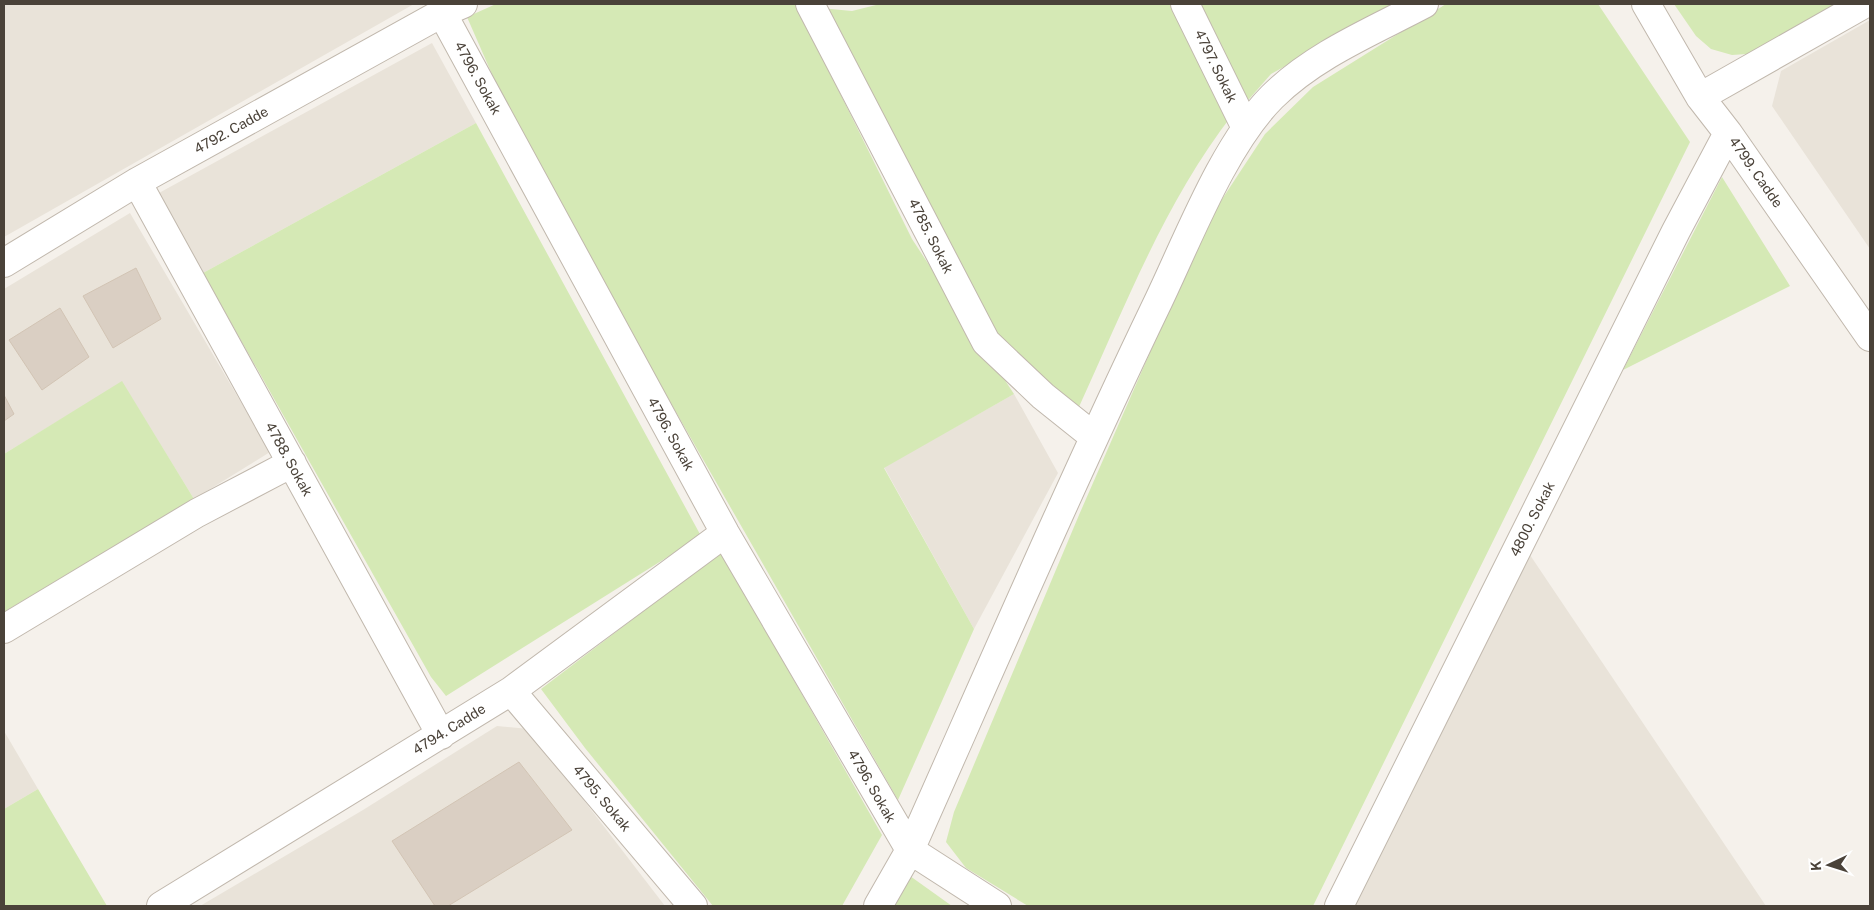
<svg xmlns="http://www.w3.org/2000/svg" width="1874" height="910" font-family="'Public Sans',sans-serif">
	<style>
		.residential { fill: #e9e3d9 }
		.green { fill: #d5e9b5 }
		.building { fill: #dacfc3; stroke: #d2c4b4 }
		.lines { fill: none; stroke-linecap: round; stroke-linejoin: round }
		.minor-casing { stroke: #c1b8ad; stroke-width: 30 }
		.minor { stroke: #fff; stroke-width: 28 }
		.labels { text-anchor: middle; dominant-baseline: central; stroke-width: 4; stroke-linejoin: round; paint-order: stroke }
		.street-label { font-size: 14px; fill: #4a4239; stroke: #fff }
	</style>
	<rect width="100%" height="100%" fill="#f5f1eb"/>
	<path class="residential" d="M4,4H414L4,237Z
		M1870,20V249L1772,106L1781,71Z
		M432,43L476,123L203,273L159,193Z
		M130,213L270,452L194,499L122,382L4,454V289Z
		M1014,394L1058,473L974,629L884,467Z
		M1530,555L1766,906H1352Z
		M497,726L529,729L665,906H200L363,810Z
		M4,731L38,789L4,809Z"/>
	<path class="green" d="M496,4H796L912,239L1014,394L884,468L974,629L898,800L522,143L467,17Z
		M880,4H1179L1233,114C1165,201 1124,309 1078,409L1000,340L820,8L852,11Z
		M1195,4H1396L1271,74L1243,106Z
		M1446,4H1598L1690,142L1313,906H1028L966,868L946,842L954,812L1079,515L1207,222L1265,134L1313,87Z
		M1674,4H1844L1762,53L1732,55L1711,49L1696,36Z
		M476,123L701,536L446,696L431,677L203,273Z
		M1722,177L1790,286L1623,370Z
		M122,381L194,499L4,612V454Z
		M721,552L882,835L842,906H713L585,748L541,689Z
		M38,789L107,906H4V809Z
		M910,876L952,906H895Z"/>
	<path class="building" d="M136,268L161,319L113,348L83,296Z
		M60,308L89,357L42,390L9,340Z
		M4,395L14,414L4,421Z
		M519,762L572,830L448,906H435L392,841Z"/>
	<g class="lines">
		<defs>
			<path id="minor" d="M810,4L986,342L1043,396L1093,436
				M1185,4L1246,128
				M1646,4L1700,97L1728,133L1870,337
				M442,13L725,533L910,850L997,906
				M1700,97L1864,4
				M137,182L441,735
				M4,263L137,182L442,13L463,4
				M4,629L197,513L292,463
				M511,691L693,906
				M161,906L511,691L725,533
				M878,906L910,850C991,668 1070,485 1156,306C1187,242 1223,146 1272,97C1314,55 1373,31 1424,4
				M1339,906L1676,231L1728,133"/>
		</defs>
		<use href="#minor" class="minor-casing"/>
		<use href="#minor" class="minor"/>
	</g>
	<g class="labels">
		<g class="street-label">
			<text transform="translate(1216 66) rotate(64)">4797. Sokak</text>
			<text transform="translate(478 78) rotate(61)">4796. Sokak</text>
			<text transform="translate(231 130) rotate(-29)">4792. Cadde</text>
			<text transform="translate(1756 172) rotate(55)">4799. Cadde</text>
			<text transform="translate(931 236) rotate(63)">4785. Sokak</text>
			<text transform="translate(671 434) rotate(61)">4796. Sokak</text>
			<text transform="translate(289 459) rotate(61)">4788. Sokak</text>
			<text transform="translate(1532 519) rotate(-63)">4800. Sokak</text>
			<text transform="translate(449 729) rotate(-32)">4794. Cadde</text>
			<text transform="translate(872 786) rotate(60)">4796. Sokak</text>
			<text transform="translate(602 798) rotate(50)">4795. Sokak</text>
		</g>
	</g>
	<rect width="1874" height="910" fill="none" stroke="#4a4239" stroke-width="10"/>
	<g transform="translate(1829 865) rotate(266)" stroke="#ffffff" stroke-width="4" paint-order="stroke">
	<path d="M0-4L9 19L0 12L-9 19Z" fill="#4a4239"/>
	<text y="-8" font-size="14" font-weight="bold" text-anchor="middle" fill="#4a4239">K</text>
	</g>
</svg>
